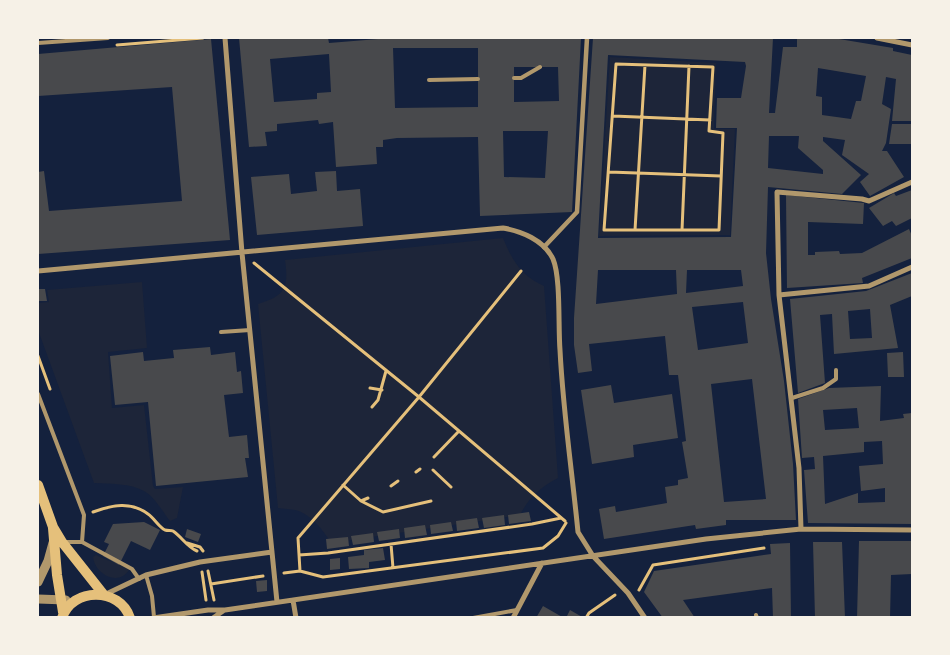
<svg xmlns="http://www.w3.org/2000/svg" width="950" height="655" font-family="'Sofia Sans Condensed',sans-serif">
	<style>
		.green { fill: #1d2539 }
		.building { fill: #48494c; fill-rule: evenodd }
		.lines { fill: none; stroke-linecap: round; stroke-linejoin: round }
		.path { stroke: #e5c07b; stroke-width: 3 }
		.service { stroke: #b1986c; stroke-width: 4 }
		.pedestrian { stroke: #b1986c; stroke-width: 4.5 }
		.minor { stroke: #b1986c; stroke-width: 5 }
		.tertiary { stroke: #b1986c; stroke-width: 9 }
		.secondary { stroke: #e5c07b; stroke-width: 10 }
	</style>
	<rect width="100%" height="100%" fill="#14213d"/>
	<path class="green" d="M610,57L716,63L714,129H735L730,235L599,236Z
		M503,238C512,260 521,276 544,286L558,478C541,487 529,497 520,515L331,543C324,531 310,513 295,510C290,509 284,509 278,508L258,304C285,296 289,288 285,260Z
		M142,282L147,348L108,352L112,408L144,405L153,486L155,489L183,487L177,518L170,521C162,511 155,497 144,491C130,483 110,484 94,483L38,330V303L49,302L47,290Z
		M96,555C106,561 122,563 129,570C118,587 95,574 93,557Z"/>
	<path class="building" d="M239,38H328L329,43L378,39V38H581L572,212L480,216L478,137L397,138L383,140V147H376L377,164L336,167L333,122L319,124L318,120L277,124V131L265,132L267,146L249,147ZM393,48H478V107L395,108ZM329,54L331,92L317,93V99L274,102L270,59ZM514,67H558L559,101L514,102ZM503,131H548L545,178L504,177Z
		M593,38H773L769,113H775L783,47H797V38H833L893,48V51L912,55V121H892L896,79L886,77L882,104L891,109L886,143L882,151H887L904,177L870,196L860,182L869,174L842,155L845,140L823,137V141L861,175L842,194L768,187L766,253L771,299L784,381L793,464L796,520H726V525L696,529L695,525L604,539L599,509L615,506L616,512L667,503L665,487L678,485V480L688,478L682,442L686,441L678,375H669L665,336L589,344L592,371L578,373L574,345V318ZM608,55L745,62L746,66L741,98H717L716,128H737L731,237L598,238ZM818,68L866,76L861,101H856L851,119L822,115V97L816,96ZM769,136H799L798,148L823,170V174L768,168ZM598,270H676L677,294L596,304ZM687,270H741L743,286L686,293ZM743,302L748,343L698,350L692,307ZM752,379L766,499L724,502L711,384Z
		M211,39L230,240L38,254V172L44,171L49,211L182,201L172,87L38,96V54Z
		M892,124H912V144H889Z
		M336,171L337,191L360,189L363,226L257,235L251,177L289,174L291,194L317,191L315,172Z
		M912,190V218L896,226L892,221L883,226L869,208L894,193L896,196Z
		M786,195L864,203L863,224L808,222V255H815V252L839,251L840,254L862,253L909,229L912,236V258L862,278L863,283L787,288Z
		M912,273V296L890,305L898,348L834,354L832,314L820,315L825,383L798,393L790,299L866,291ZM870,309L872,338L850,339L848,311Z
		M38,289H45L47,301H38Z
		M210,347L211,355L235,352L237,372L241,371L243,393L224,395L229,437L247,435L249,458H245L248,477L156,486L148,402L115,405L110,356L143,352L144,361L174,358L173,350Z
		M903,352L904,377H888L887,353Z
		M611,385L614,403L672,394L678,438L633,445L634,457L592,464L581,390Z
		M881,386L880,421L904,418L903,414L912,413V524L808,523L804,470L815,469L814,457L802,458L798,399L829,388ZM857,408L859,428L825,430L823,410ZM882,441L883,464L859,466L861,491L885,488V502L858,503V493L825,504L823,456L864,452V442Z
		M529,512L531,521L509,524L508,515Z
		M504,515L505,525L484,528L482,518Z
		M477,518L479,528L457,531L456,521Z
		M144,522L160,530L150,550L131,541L119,565L103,556L109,544L104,542L113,524Z
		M451,522L453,531L431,534L430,525Z
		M425,525L427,535L405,538L404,528Z
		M187,529L201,534L198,542L185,537Z
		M399,529L400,538L379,541L377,532Z
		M373,533L374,542L353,545L351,536Z
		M348,537L349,546L327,549L326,539Z
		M859,541H912V574L891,575L890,618H857Z
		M813,542H842L845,618H815Z
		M790,543L791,618H773L772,588L683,600L695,618H663L644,592L654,571L771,554L770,544Z
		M383,548L385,560L369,562V568L349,569L348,557L364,555V550Z
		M340,558V569L330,570V559Z
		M267,580V591L257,592L256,581Z
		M543,606L564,618H536Z
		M570,610L584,618H566Z"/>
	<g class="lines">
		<path class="path" d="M117,45L203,38
			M616,64L713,67L709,131L723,133L719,230H604Z
			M613,116L710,120
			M609,172L721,176
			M635,230L645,65
			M682,230L689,66
			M254,263L419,397L565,521
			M38,356L50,389
			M370,388L382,390
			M372,407L378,400L386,371
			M434,457L459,431
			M433,470L451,487
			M416,472L420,469
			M343,485L361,501L368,498
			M391,486L398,481
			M361,501L383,512L431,501
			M93,512C112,505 131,501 148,514C154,518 159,527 165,530C168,531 171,530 173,531C182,537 187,547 197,551
			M187,543L200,547L203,551
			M391,544L393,568
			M299,555L328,553L532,524L561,518
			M208,571L214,600
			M300,571L298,538L419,397L521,271
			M202,572L206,600
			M284,573L300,571L323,577L543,548L558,536L566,523
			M211,584L263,576
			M639,590L653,565L764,548
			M586,618L589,613L615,595"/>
		<path class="service" d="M38,43L108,38
			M514,78H521L540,67
			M429,80L478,79
			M221,332L250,330
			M38,394L84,515L82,542
			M792,398L823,388L836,379V370
			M63,542H82L132,569L139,579
			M146,575L152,596L154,617
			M756,615L757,618
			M473,618L517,610"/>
		<path class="pedestrian" d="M544,247L577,212L587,38"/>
		<path class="minor" d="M225,38L242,253L277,602
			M877,38L912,45
			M38,271L503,228C521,231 544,240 553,259C561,278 558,327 560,350C563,411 572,471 578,532L593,556L628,593L645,618
			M779,295L869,286L912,267
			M801,529L799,468L779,295L777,192L862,199L869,201L912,182
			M104,595L146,575L200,562L272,552
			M293,600L296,618
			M153,618L208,610H225L706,539L801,529L912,530
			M213,618L223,611
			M513,618L542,563"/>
		<path class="tertiary" d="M38,582L48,561L53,543
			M38,599L66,600"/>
		<path class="secondary" d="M38,485L53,527L62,542L104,595
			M53,528L57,575L63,612
			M62,618C72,587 120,587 130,618"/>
	</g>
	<rect width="950" height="655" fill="none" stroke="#f6f1e7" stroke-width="78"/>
</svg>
